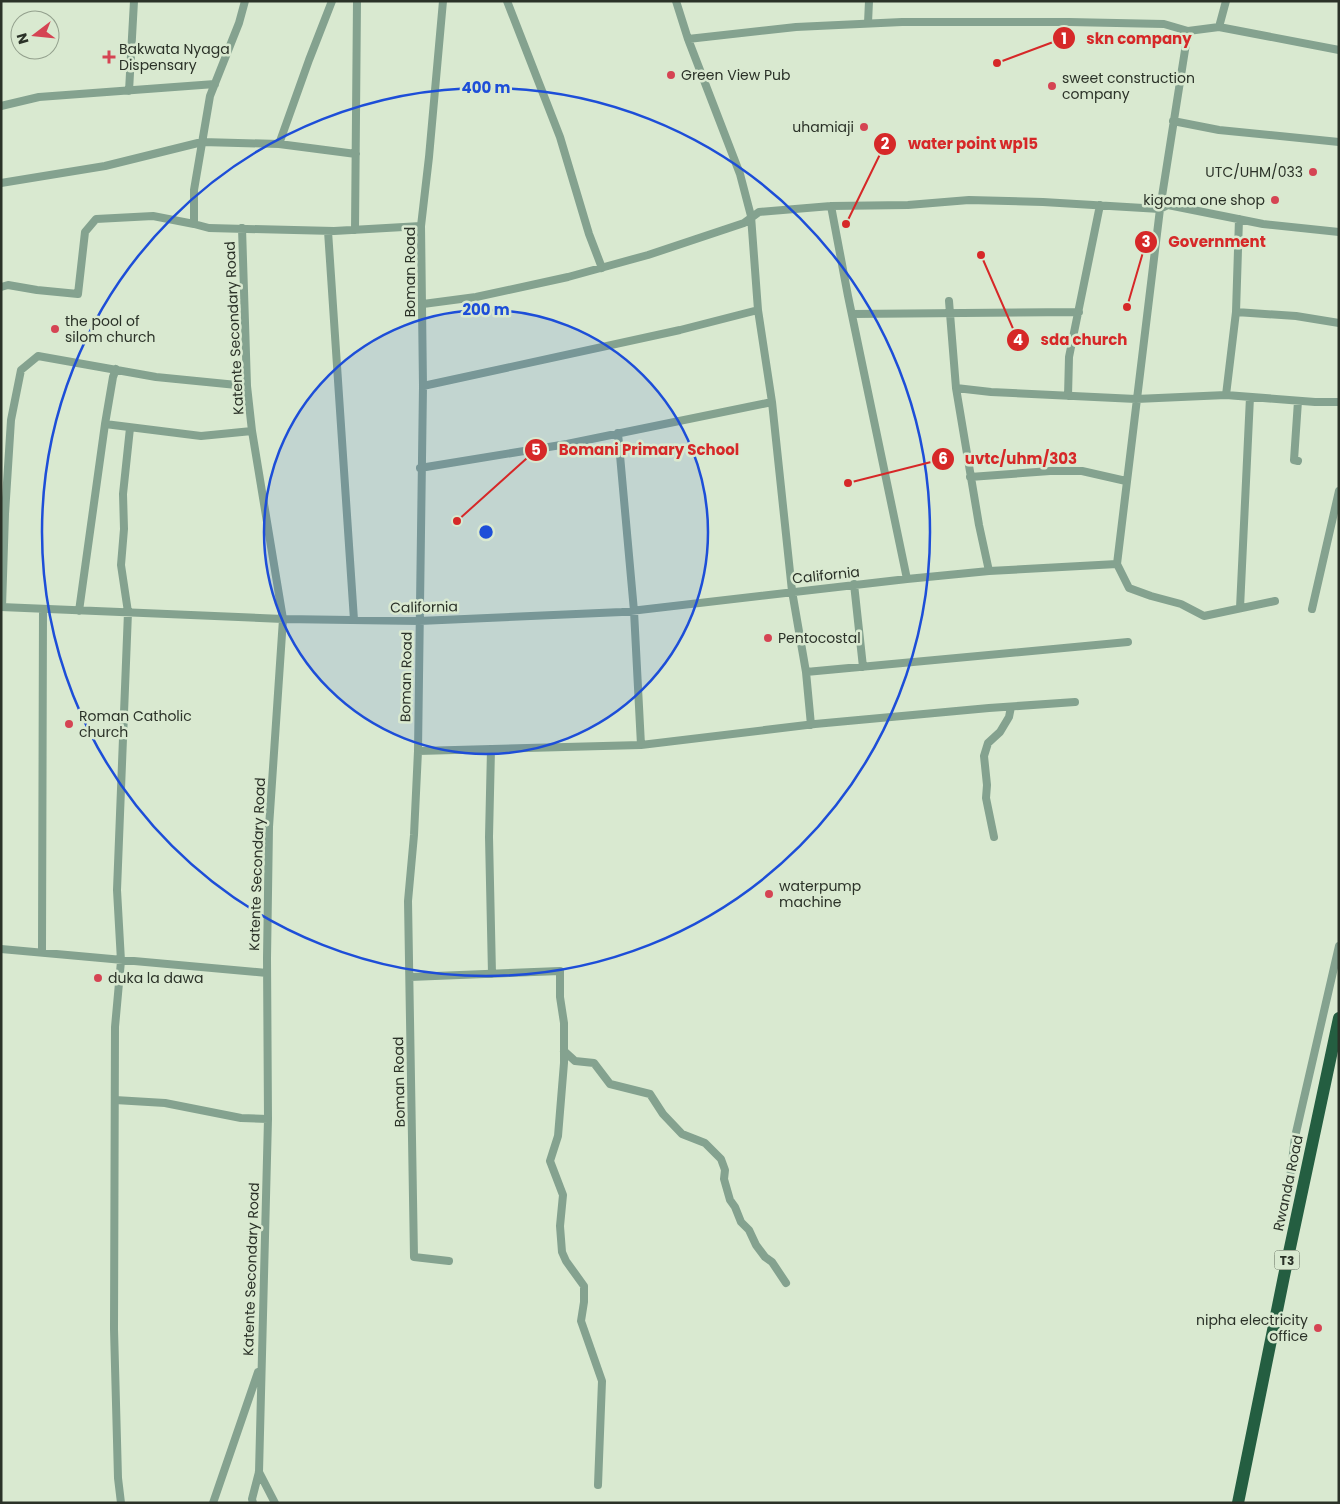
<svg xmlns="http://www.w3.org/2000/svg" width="1340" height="1504" font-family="Poppins,sans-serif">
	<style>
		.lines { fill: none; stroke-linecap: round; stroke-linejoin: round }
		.minor { stroke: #84a28f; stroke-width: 8 }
		.trunk { stroke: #245e41; stroke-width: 12 }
		.ring { fill: none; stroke: #1d4ed8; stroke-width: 2.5 }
		.poi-dot { fill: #d54453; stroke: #d9e9d0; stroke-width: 2 }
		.labels { text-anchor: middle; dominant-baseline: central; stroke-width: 5; stroke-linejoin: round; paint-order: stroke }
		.shield { fill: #d9e9d0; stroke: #5f695a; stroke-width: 1 }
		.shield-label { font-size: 12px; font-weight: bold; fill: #2b3228 }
		.poi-label { font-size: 14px; fill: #2b3228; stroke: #d9e9d0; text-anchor: start }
		.street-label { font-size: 14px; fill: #2b3228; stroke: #d9e9d0 }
		.centre { fill: #1d4ed8; stroke: #d9e9d0; stroke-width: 2.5 }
		.ring-label { font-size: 15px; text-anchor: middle; font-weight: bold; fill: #1d4ed8; stroke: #d9e9d0; stroke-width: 5; stroke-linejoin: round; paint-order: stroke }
		.leader { fill: none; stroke: #d62828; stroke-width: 2 }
		.callout-dot { fill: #d62828; stroke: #d9e9d0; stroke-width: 2 }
		.mark-label { font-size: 15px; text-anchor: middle; font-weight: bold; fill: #fff }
		.callout-label { font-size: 15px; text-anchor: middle; font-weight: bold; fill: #d62828; stroke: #d9e9d0; stroke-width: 5; stroke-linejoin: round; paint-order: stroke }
	</style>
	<rect width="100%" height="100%" fill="#d9e9d0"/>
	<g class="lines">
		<path class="minor" d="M245,1L239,23L210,96L194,190V224L209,228L334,231L421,226
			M443,1L429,157L421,226L423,386L418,751L414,835L408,901L414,1257L449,1261
			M507,1L560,137L589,234L602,268
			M676,1L688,39L740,174L751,216L758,310L772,402L792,591L806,672L811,725
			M868,23L869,1
			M1219,27L1226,1
			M688,39L796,27L902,22H1069L1164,24L1188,31L1219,27L1339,50
			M129,91L134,1
			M1,106L39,97L215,84
			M1173,121L1219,130L1339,142
			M279,144L309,60L332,1
			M1,183L105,166L202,142L279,144L356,154
			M831,206L848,296L907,579
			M242,228L247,386L252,431L283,619L269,827L267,958L268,1119L259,1472L252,1499L253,1503
			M355,230L357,1
			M328,231L354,620
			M1,287L8,285L37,290L78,294L85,232L96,219L153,216L194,224
			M949,301L956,388L979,525L989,571
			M423,304L476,297L568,277L648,255L744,223L759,212L831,206L908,205L969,200L1043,202L1160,209L1168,205L1263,224L1339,232
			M1236,312L1296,316L1339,323
			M852,314L1079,312
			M423,386L680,330L758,310
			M956,388L991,392L1136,399L1226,395L1315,402H1339
			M1226,395L1236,312L1239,219
			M1068,396L1069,357L1100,205
			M105,424L201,436L252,431
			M618,433L634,611L641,745
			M1298,461L1294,460L1298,401
			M420,468L567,444L772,402
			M970,477L1050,471H1082L1126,481
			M1117,564L1129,588L1151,596L1181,604L1204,616L1275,601
			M854,584L863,667
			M1,607L283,619L419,621L622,612L907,579L989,571L1117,564L1160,209L1188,31
			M2,607L5,514L11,420L21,370L38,356L156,377L247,386
			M1240,608L1250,397
			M1312,609L1339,491
			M79,611L105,424L113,377L116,369
			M806,672L1128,642
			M491,749L489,837L492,974
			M418,751L641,745L815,724L989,708L1075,702
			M994,837L986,798L987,785L984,756L988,743L1000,732L1009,717L1011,707
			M1,949L267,973
			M42,952L43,609
			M410,977L560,971V997L564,1023V1063L558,1136L550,1161L563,1195L560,1226L562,1252L566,1261L584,1286V1302L581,1321L602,1381L598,1485
			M564,1051L575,1061L594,1063L610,1084L650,1094L663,1114L682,1134L705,1143L721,1159L725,1170L724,1179L730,1200L735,1207L741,1222L749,1230L756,1245L765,1257L772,1262L786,1283
			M115,1100L165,1103L241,1118L268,1119
			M1288,1195L1295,1137L1339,946
			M259,1472L275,1503
			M121,1503L118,1478L114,1329L115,1027L121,961L117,890L128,612L121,565L124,529L123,494L130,428
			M213,1503L258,1372"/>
		<path class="trunk" d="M1238,1503L1284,1276L1339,1018"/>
	</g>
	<circle cx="486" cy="532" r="222" fill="#1d4ed8" fill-opacity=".12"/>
	<g class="ring">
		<circle cx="486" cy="532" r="222"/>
		<circle cx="486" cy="532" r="444"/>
	</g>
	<g class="poi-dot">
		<path d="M106.5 49.5h5v5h5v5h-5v5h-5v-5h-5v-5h5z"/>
		<circle cx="671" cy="75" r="5"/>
		<circle cx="1052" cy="86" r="5"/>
		<circle cx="864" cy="127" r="5"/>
		<circle cx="1313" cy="172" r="5"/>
		<circle cx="1275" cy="200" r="5"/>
		<circle cx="55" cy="329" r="5"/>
		<circle cx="768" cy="638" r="5"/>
		<circle cx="69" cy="724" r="5"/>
		<circle cx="769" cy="894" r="5"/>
		<circle cx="98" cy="978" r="5"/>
		<circle cx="1318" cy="1328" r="5"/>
	</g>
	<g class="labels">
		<rect class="shield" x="1274.5" y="1250.5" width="25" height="19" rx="4"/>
		<g class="shield-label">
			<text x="1287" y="1260">T3</text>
		</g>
		<g class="poi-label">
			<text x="119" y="49">Bakwata Nyaga<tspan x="119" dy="16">Dispensary</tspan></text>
			<text x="681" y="75">Green View Pub</text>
			<text x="1062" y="78">sweet construction<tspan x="1062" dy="16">company</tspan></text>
			<text x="854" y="127" text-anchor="end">uhamiaji</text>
			<text x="1303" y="172" text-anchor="end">UTC/UHM/033</text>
			<text x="1265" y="200" text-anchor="end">kigoma one shop</text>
			<text x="65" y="321">the pool of<tspan x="65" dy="16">silom church</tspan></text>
			<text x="778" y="638">Pentocostal</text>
			<text x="79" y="716">Roman Catholic<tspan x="79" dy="16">church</tspan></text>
			<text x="779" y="886">waterpump<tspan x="779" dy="16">machine</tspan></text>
			<text x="108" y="978">duka la dawa</text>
			<text x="1308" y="1320" text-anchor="end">nipha electricity<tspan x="1308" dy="16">office</tspan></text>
		</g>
		<g class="street-label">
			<text transform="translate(410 272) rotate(-90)">Boman Road</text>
			<text transform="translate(234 328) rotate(-93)">Katente Secondary Road</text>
			<text transform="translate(826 575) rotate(-6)">California</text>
			<text transform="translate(424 607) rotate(-1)">California</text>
			<text transform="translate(406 677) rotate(-89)">Boman Road</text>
			<text transform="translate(257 864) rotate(-88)">Katente Secondary Road</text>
			<text transform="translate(399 1082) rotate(-91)">Boman Road</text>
			<text transform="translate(1288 1183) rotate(-78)">Rwanda Road</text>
			<text transform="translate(251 1269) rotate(-88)">Katente Secondary Road</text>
		</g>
	</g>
	<circle cx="486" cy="532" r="8" class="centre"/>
	<g class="ring-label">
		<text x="486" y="93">400 m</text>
		<text x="486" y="315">200 m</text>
	</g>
	<path class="leader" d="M997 63L1064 38M846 224L885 144M1127 307L1146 242M981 255L1018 340M457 521L536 450M848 483L943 459"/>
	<g class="callout-dot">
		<circle cx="997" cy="63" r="5"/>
		<circle cx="846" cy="224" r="5"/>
		<circle cx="1127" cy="307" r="5"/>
		<circle cx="981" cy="255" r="5"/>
		<circle cx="457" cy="521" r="5"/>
		<circle cx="848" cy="483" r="5"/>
		<circle cx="1064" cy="38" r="12"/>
		<circle cx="885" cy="144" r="12"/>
		<circle cx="1146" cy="242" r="12"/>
		<circle cx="1018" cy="340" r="12"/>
		<circle cx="536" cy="450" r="12"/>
		<circle cx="943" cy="459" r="12"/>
	</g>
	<g class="mark-label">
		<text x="1064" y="44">1</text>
		<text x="885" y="149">2</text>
		<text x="1146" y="247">3</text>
		<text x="1018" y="345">4</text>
		<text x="536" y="455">5</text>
		<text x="943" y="464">6</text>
	</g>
	<g class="callout-label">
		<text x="1139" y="44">skn company</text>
		<text x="973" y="149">water point wp15</text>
		<text x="1217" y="247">Government</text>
		<text x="1084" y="345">sda church</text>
		<text x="649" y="455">Bomani Primary School</text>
		<text x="1021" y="464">uvtc/uhm/303</text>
	</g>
	<rect width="1340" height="1504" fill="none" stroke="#2b3228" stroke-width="5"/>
	<g transform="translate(35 35) rotate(254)"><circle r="24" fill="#d9e9d0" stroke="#93a08d"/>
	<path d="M0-4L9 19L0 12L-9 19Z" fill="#d54453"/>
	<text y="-8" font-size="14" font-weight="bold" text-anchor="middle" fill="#2b3228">N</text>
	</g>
</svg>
